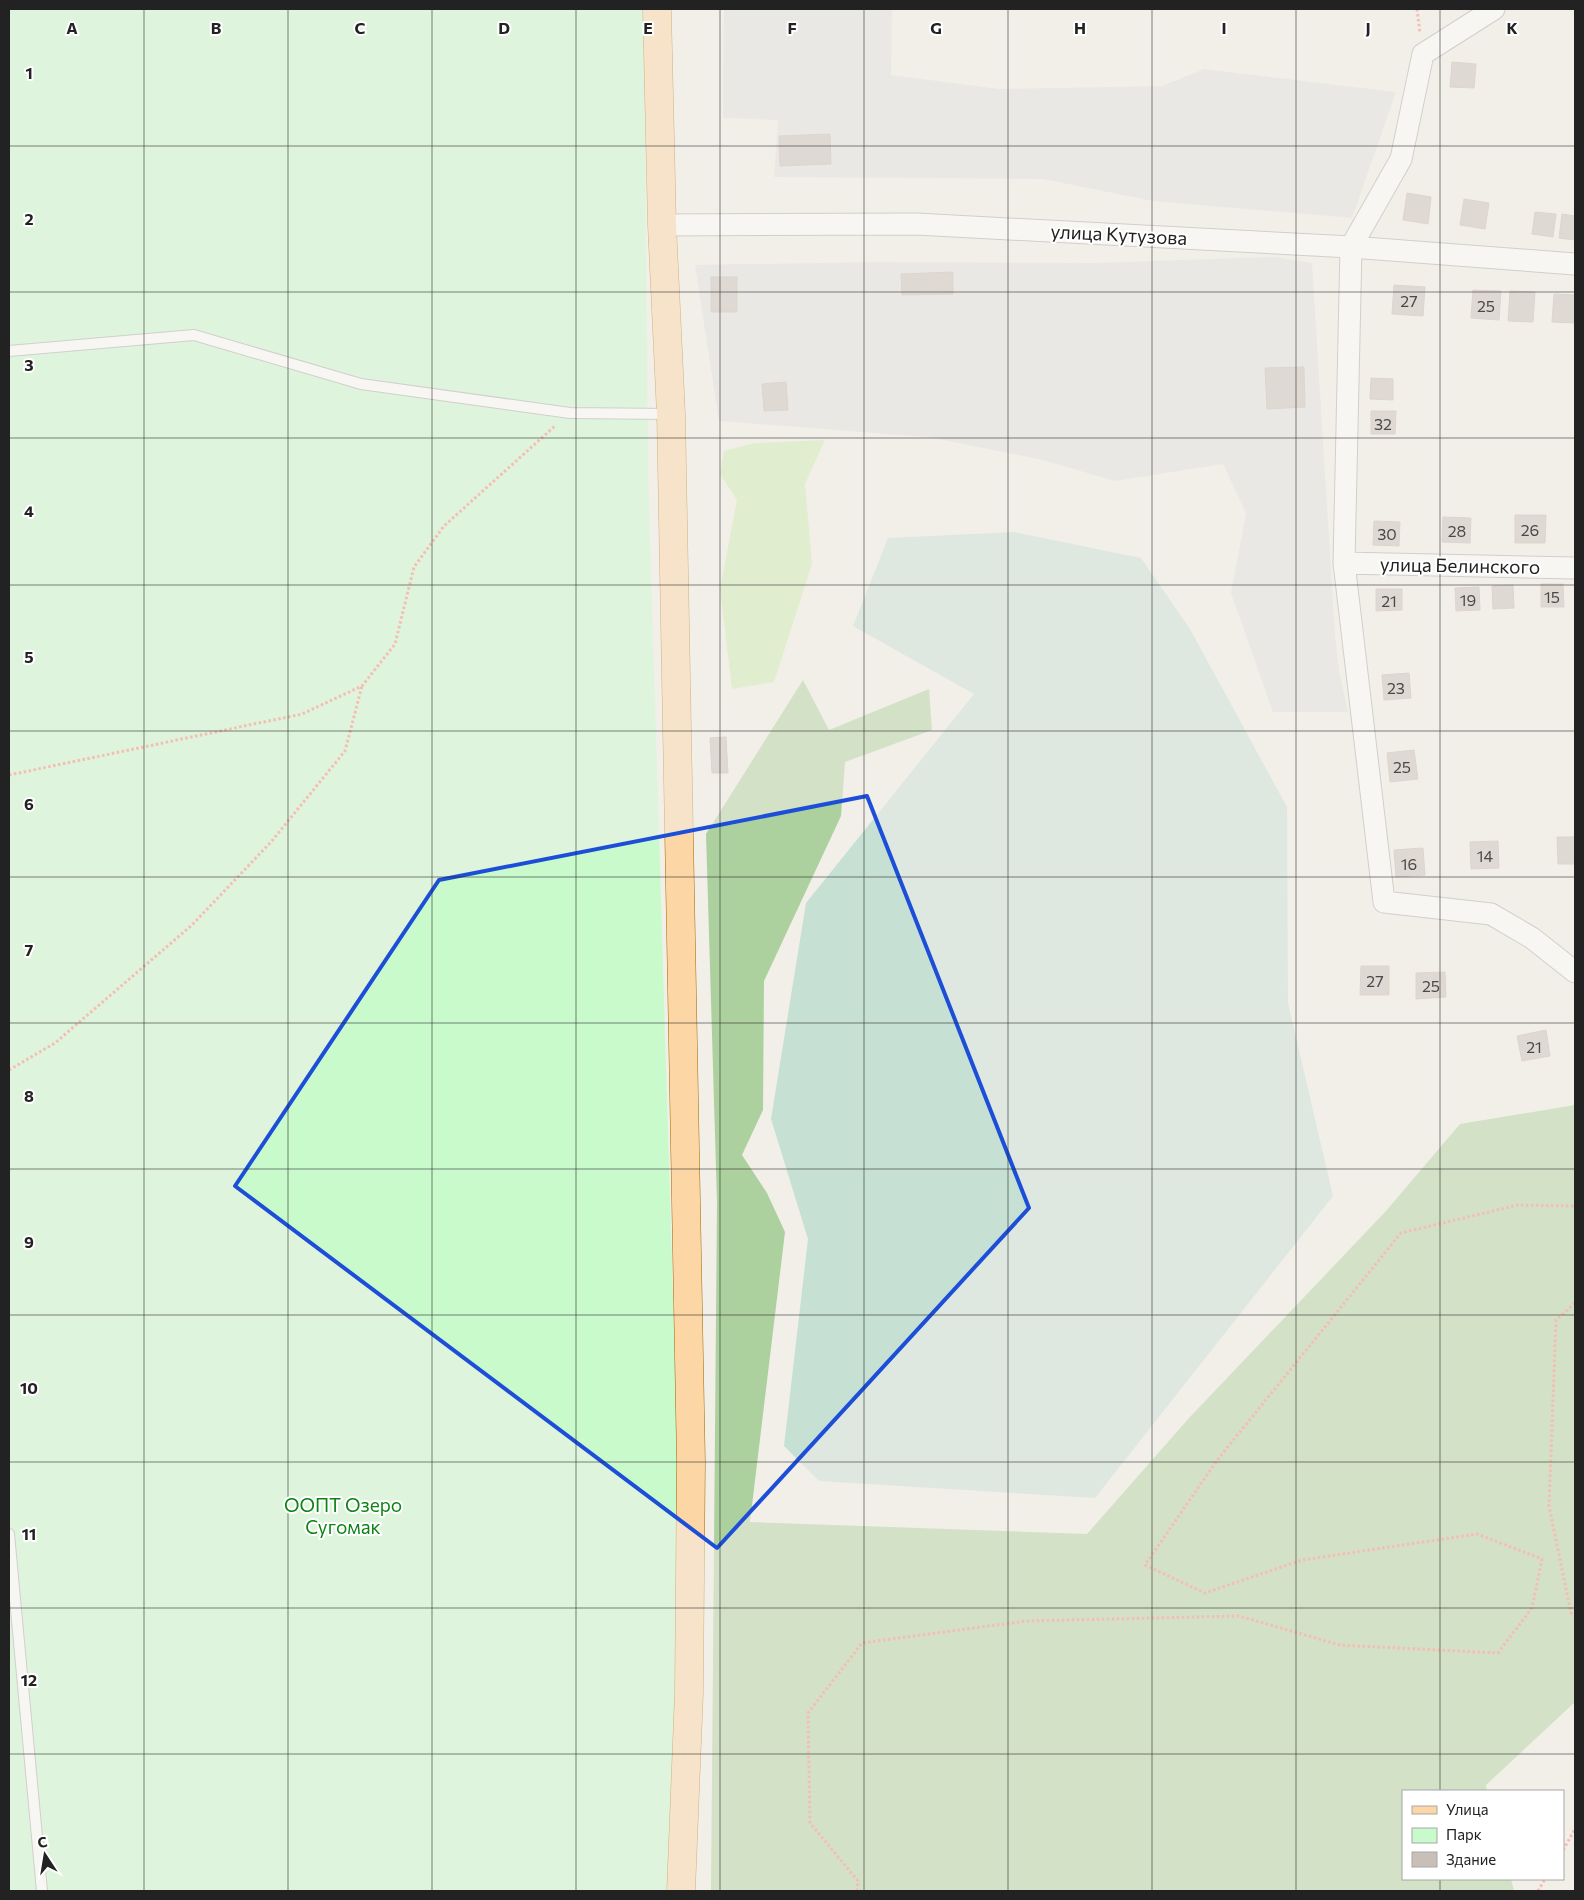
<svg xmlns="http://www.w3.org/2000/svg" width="1584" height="1900" font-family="Commissioner,sans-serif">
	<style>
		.residential { fill: #e0dfdf }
		.grass { fill: #cdebb0 }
		.forest { fill: #add19e }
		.wetland { fill: #c6e0d4 }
		.park { fill: #c8facc }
		.building { fill: #c7bfb8; stroke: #c4b6ab }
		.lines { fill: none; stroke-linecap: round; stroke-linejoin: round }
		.lane-casing { stroke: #a9a9a9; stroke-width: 12 }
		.street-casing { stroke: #a9a9a9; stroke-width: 23 }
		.primary-casing { stroke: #a06b00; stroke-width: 29 }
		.path { stroke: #fa8072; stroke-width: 3; stroke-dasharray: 2.5 2.5; stroke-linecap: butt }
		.lane { stroke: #fff; stroke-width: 10 }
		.street { stroke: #fff; stroke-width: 21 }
		.primary { stroke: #fcd6a4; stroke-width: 28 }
		.marked { fill: none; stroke: #1d4ed8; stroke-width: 4; stroke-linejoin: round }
		.grid { fill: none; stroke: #222; stroke-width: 1; stroke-opacity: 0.55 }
		.labels { text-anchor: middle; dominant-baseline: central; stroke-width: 4; stroke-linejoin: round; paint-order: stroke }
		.number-label { font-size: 16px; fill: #4b4948 }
		.street-label { font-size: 19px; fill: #222; stroke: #fff }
		.park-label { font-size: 19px; fill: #0c8416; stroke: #fff }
		.grid-label { font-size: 16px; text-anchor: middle; font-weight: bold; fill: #222; stroke: #fff; stroke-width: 4; stroke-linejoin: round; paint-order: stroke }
	</style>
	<rect width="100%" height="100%" fill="#f2efe9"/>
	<path class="residential" d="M724,9H892L891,75L999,89L1162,86L1204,69L1396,92L1352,218L1153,201L1043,179L774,177L778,120L723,118Z
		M1275,257L1312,263L1335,636L1340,676L1348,712H1273L1231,593L1246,513L1223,464L1115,481L1043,460L928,437L719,421L695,265L876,262L1094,263Z"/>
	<path class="grass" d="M825,440L805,484L812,564L774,682L732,689L720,589L737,500L720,474L724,451L754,443Z"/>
	<path class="forest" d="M803,680L829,730L929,689L932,730L845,762L841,816L764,981L763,1110L742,1155L767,1193L785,1232L750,1522L1087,1534L1189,1418L1386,1211L1460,1124L1575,1105V1702L1486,1785L1487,1791H1403V1879H1511L1514,1891H711L717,1202L706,834Z"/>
	<path class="wetland" d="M1014,532L1141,558L1190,629L1287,807L1288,1003L1333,1196L1095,1498L819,1481L784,1446L808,1239L771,1119L806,903L974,694L853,626L888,538Z"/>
	<path class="park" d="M9,9H644L648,471L678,1464L675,1697L667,1891H9Z"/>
	<path class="building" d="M1452,62L1476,64L1474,88L1450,87Z
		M830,134L831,164L780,166L779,136Z
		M1407,193L1431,197L1428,224L1403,220Z
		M1464,199L1489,203L1485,229L1460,225Z
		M1535,212L1556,214L1553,237L1532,234Z
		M1562,214L1575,216V240L1559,238Z
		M953,272V294L902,295L901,274Z
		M711,277H737V312H711Z
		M1394,285L1425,287L1423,316L1392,314Z
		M1473,290L1501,291L1499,320L1471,318Z
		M1510,291L1535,292L1533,322L1508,321Z
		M1554,294L1575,295V323L1552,322Z
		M1304,367L1305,407L1267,409L1265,368Z
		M1371,378L1393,379V400L1370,399Z
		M786,382L788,410L764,411L762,384Z
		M1371,411H1396L1395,434H1371Z
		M1515,515H1546L1545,543H1515Z
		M1443,517L1471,518L1470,543L1442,542Z
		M1374,521L1400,522L1399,546L1373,545Z
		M1541,584H1563L1564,607H1541Z
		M1513,585L1514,608L1493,609L1492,586Z
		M1479,587L1480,610L1456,611L1455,588Z
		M1376,589H1402V610L1376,611Z
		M1409,673L1411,698L1384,700L1382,675Z
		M726,737L728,773H712L710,738Z
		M1414,750L1418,779L1390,782L1387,753Z
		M1557,837H1575V864H1558Z
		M1498,841L1499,868L1471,869L1470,842Z
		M1423,848L1425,875L1396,877L1394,850Z
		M1361,966H1389V995H1360Z
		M1445,972L1446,997L1416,999V973Z
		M1546,1030L1550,1056L1522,1061L1517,1036Z"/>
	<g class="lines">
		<defs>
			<path id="lane" d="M9,351L194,335L361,384L570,413L670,414
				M9,1534L42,1891"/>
			<path id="street" d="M1494,9L1423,54L1401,159L1351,247L1344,563L1384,902L1491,914L1532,938L1575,972
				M662,225L916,224L1351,247L1575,264
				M1344,563L1575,568"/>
			<path id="primary" d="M657,9L662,225L671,414L691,1462L689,1692L681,1891"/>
		</defs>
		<use href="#lane" class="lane-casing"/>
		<use href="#street" class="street-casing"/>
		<use href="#primary" class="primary-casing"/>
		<path class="path" d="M1417,9L1420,33
			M9,775L302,714L362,686L395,644L414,567L444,526L556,425
			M9,1070L55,1043L192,925L271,842L345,751L362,686
			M1575,1303L1556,1320L1549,1506L1571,1613L1575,1616
			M1563,1850L1575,1829
			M857,1891L858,1881L810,1823L808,1713L862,1643L1026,1621L1239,1616L1340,1645L1498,1653L1532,1608L1542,1559L1477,1534L1302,1560L1205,1593L1145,1565L1218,1459L1401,1233L1518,1205L1575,1206
			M1538,1891L1545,1879"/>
		<use href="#lane" class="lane"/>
		<use href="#street" class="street"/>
		<use href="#primary" class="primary"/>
	</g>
	<path d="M0 0H1584V1900H0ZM867,796L1029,1208L717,1548L235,1186L439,880Z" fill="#f2efe9" fill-opacity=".55" fill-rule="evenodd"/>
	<path class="marked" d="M867,796L1029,1208L717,1548L235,1186L439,880Z"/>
	<path class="grid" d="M144,9V1891M288,9V1891M432,9V1891M576,9V1891M720,9V1891M864,9V1891M1008,9V1891M1152,9V1891M1296,9V1891M1440,9V1791M9,146H1575M9,292H1575M9,438H1575M9,585H1575M9,731H1575M9,877H1575M9,1023H1575M9,1169H1575M9,1315H1575M9,1462H1575M9,1608H1575M9,1754H1575M1440,1879V1891"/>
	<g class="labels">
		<g class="number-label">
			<text x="1409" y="300">27</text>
			<text x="1486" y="305">25</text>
			<text x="1383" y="423">32</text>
			<text x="1530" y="529">26</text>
			<text x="1457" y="530">28</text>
			<text x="1387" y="533">30</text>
			<text x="1552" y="596">15</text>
			<text x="1468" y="599">19</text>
			<text x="1389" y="600">21</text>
			<text x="1396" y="687">23</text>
			<text x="1402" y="766">25</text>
			<text x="1485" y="855">14</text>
			<text x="1409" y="863">16</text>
			<text x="1375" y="980">27</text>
			<text x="1431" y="985">25</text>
			<text x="1534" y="1046">21</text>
		</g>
		<g class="street-label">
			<text transform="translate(1119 234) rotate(3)">улица Кутузова</text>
			<text transform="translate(1460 565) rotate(1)">улица Белинского</text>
		</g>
		<g class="park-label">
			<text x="343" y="1504">ООПТ Озеро<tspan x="343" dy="22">Сугомак</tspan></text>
		</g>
	</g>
	<g class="grid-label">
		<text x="72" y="34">A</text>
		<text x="216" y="34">B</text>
		<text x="360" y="34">C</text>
		<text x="504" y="34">D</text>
		<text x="648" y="34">E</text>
		<text x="792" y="34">F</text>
		<text x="936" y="34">G</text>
		<text x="1080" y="34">H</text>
		<text x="1224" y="34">I</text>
		<text x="1368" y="34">J</text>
		<text x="1512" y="34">K</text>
		<text x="29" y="79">1</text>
		<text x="29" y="225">2</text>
		<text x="29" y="371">3</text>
		<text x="29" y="517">4</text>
		<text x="29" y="663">5</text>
		<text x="29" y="810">6</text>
		<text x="29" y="956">7</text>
		<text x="29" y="1102">8</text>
		<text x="29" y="1248">9</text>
		<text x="29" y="1394">10</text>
		<text x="29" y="1540">11</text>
		<text x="29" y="1686">12</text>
	</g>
	<rect width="1584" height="1900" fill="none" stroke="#222222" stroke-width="20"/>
	<rect x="1402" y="1790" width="162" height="90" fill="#ffffff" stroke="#a7a7a7"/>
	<rect x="1412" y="1806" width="25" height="8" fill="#fcd6a4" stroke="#a7a7a7"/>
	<text x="1446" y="1815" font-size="15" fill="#222222">Улица</text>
	<rect x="1412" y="1828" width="25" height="15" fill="#c8facc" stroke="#a7a7a7"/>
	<text x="1446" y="1840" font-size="15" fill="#222222">Парк</text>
	<rect x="1412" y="1852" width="25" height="15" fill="#c7bfb8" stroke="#a7a7a7"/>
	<text x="1446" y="1865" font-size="15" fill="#222222">Здание</text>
	<g transform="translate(45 1855) rotate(348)" stroke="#ffffff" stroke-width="4" paint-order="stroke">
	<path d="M0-4L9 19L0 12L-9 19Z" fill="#222222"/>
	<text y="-8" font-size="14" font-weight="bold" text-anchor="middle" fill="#222222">С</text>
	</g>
</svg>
